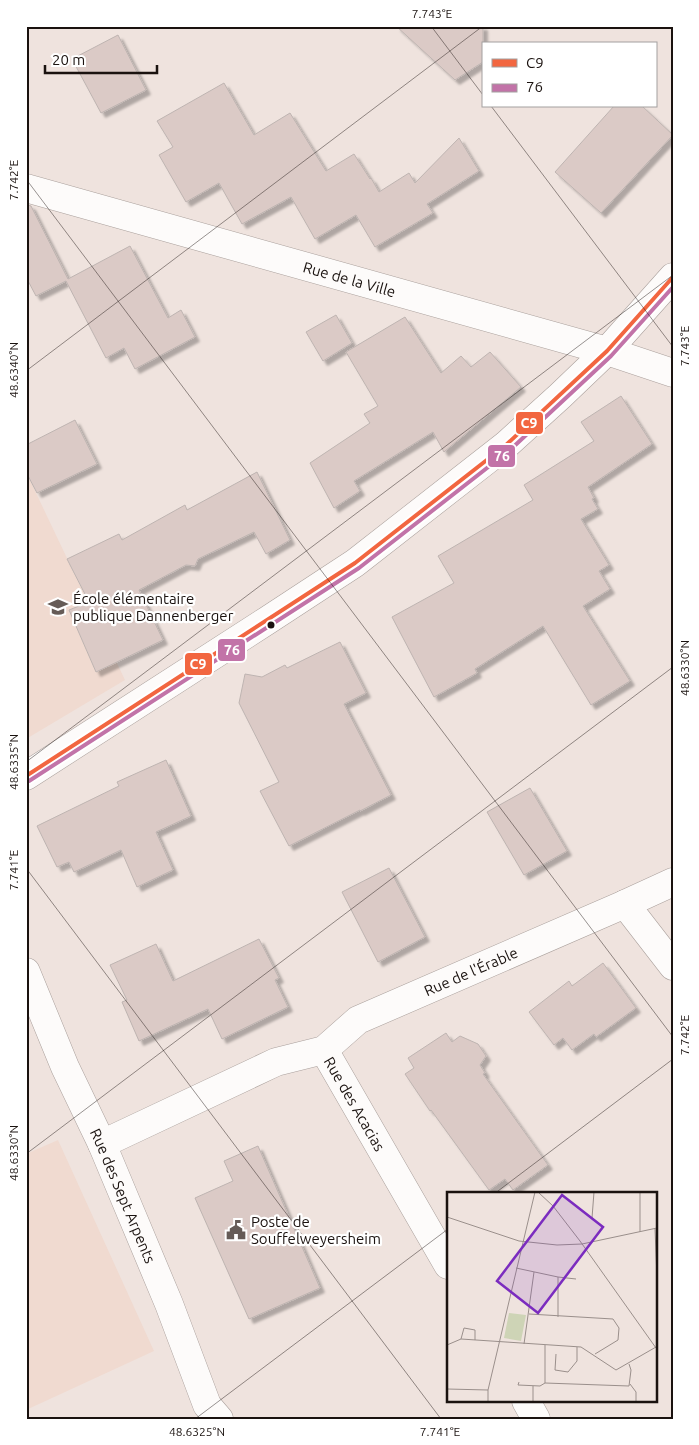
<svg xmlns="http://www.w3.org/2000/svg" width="699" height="1445" font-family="Ubuntu,sans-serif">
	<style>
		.built { fill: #f0dad0 }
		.building { fill: #dbcac6; stroke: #beb4b1; filter: url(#shadow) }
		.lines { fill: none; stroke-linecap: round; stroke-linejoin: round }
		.street-casing { stroke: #aaa09c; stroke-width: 29 }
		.secondary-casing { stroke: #aaa09c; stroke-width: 29 }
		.street { stroke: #fdfbfa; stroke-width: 28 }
		.secondary { stroke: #fdfbfa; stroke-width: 28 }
		.bus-1-casing { stroke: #fff; stroke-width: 8 }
		.bus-2-casing { stroke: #fff; stroke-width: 8 }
		.bus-1 { stroke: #f26640; stroke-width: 4 }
		.bus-2 { stroke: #c273a8; stroke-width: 4 }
		.ticks { fill: none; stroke: #1a120f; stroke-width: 1; stroke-opacity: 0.45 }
		.bus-dot { fill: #1a120f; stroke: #fff; stroke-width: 2 }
		.labels { text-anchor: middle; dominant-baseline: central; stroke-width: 4.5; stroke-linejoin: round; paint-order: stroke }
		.street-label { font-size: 15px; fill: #1a120f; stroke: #fff }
		.poi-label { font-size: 15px; fill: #1a120f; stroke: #fff; text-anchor: start }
		.inset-road { fill: none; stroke: #9a8f8b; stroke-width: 1 }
		.view { fill: #7b2cbf; fill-opacity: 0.15; stroke: #7b2cbf; stroke-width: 2.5 }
		.inset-edge { fill: none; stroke: #1a120f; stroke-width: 2.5 }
		.line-badge { stroke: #fff; stroke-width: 2 }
		.badge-label { font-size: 14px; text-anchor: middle; font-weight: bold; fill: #fff }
		.neatline { fill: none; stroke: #1a120f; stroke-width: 2 }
		.ticks-label { font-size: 12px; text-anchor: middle; fill: #1a120f }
	</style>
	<defs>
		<filter id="shadow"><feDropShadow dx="4.5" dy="4.5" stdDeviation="1" flood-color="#0004"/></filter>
	</defs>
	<rect width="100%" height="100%" fill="#efe3de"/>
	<path class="built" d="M26,472L125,680L26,739Z
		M58,1140L154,1351L26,1410V1154Z"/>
	<path class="building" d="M396,26H483V62L455,80Z
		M118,35L146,90L101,113L72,59Z
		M224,83L254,135L290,113L326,171L354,154L370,179L371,178L379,192L409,173L415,183L459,138L479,171L427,204L433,213L375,247L356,215L315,239L291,197L242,224L219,183L186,202L159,155L173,147L157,121Z
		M614,106H642L673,135L601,213L555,172Z
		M26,204L31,206L68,279L130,246L168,318L181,310L195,337L135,369L124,348L106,358L66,281L36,296L26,277Z
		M336,315L352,343L323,361L306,332Z
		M405,317L441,373L461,356L471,367L490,352L521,387L444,452L433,432L354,481L360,491L334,508L310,463L370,423L364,414L378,406L346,352Z
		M621,396L652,444L588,487L594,498L592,499L598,509L581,519L609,565L599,571L610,589L583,606L630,681L591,705L543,626L475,669L477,673L434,697L392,617L454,583L438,556L533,500L524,485L594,441L581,422Z
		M75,420L97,464L37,493L26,472V445Z
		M257,472L290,540L266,554L254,532L198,559L195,566L186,565L139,590L163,640L96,672L69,610L89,602L67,559L119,534L122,540L185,505L187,510Z
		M340,642L366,693L344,704L391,795L360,811V810L289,846L260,791L279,782L239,703L245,674L262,677L285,665L287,668Z
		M166,760L191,816L156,832L173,870L137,887L121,850L74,872L69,862L57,867L37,826L119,786L117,782Z
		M530,788L567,851L524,875L487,812Z
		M389,868L425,937L378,962L342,892Z
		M259,939L279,978L275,980L288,1007L222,1039L208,1009L139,1041L122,1002L127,1000L110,965L156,944L173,981Z
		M603,963L636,1008L596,1037L594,1034L572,1050L563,1038L554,1045L529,1012L569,981L572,986Z
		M446,1033L452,1042L460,1036L478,1044L486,1056L480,1065L485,1073L483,1074L548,1165L513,1190L505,1179L489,1190L431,1110L430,1111L405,1074L414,1068L408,1058Z
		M258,1146L320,1288L249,1319L195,1198L233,1181L224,1161Z"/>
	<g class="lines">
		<defs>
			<g id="street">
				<path id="s1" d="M26,188L607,351L673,373"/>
				<path d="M625,904L673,882"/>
				<path id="s2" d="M26,972L65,1067L102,1144L169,1304L207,1405L219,1419"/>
				<path id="s3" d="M324,1050L448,1265"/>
				<path id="s4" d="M102,1144L276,1062L324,1050L358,1020L625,904L673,966"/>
				<path d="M526,1401L536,1419"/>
			</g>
			<path id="secondary" d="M26,776L268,620L355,563L506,445L560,396L607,351L673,277"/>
		</defs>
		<use href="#street" class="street-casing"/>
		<use href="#secondary" class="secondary-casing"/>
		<use href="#street" class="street"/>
		<use href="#secondary" class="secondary"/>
		<defs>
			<path id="bus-1" d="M26,776L355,563L506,445L607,351L673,277"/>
			<path id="bus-2" d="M29,781L359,568L510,450L611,356L673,287"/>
		</defs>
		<use href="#bus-1" class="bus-1-casing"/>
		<use href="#bus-2" class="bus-2-casing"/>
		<use href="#bus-1" class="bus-1"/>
		<use href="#bus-2" class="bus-2"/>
	</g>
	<path class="ticks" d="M431,26L483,95M491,106L673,347M26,179L673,1037M26,371L483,26M26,762L673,275M26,868L441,1419M26,1154L673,667M494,1194L673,1059M195,1419L448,1229"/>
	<defs>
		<symbol id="school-bare" viewBox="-9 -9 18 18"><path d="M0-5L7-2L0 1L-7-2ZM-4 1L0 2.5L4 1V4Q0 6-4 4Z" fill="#655b57" stroke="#fff" stroke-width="2.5" paint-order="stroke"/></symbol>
		<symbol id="civic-bare" viewBox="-9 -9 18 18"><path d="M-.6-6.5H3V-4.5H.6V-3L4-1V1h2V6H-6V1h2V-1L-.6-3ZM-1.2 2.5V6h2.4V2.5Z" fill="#655b57" stroke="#fff" stroke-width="2.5" paint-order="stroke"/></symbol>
	</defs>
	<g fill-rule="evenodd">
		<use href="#school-bare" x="44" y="593" width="28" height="28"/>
		<use href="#civic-bare" x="222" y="1216" width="28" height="28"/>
	</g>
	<circle class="bus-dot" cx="271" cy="625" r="4.5"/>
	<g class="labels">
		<g class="street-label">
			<text stroke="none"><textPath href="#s1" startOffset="336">Rue de la Ville</textPath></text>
			<text stroke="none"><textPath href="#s4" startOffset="410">Rue de l'Érable</textPath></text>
			<text stroke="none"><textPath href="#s3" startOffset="62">Rue des Acacias</textPath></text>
			<text stroke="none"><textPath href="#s2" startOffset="244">Rue des Sept Arpents</textPath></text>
		</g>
		<g class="poi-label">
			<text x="73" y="598">École élémentaire<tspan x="73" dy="17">publique Dannenberger</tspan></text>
			<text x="251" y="1221">Poste de<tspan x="251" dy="17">Souffelweyersheim</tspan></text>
		</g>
	</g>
	<g transform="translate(447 1192)">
		<rect width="210" height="210" fill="#efe3de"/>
		<path d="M62,121L79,123L74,149L57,146Z" fill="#ced4b6"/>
		<path class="inset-road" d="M91,0L106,14L133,49L209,156M0,25L72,49L110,53L135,52L210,36M145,26L147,0M208,37L210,85M193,40V0M69,76L111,85V125M111,85L129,87M82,122L166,127L172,136L171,148L148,162M14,147L17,136L28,138V148M77,152L87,80M0,153L14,147L134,155L169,178L209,155M109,162L108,178L121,180L130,169V155M72,190L71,193L93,194L98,191V153M98,191L182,194L184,178L182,172M183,192L189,200V210M0,197L41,198M41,210V198L88,0M86,210V194"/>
		<path class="view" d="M115,3L156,35L91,121L50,89Z"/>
		<rect width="210" height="210" class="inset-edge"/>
	</g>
	<g class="line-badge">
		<rect x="515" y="411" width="29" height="24" rx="5" fill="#f26640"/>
		<rect x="487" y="444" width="29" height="24" rx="5" fill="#c273a8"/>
		<rect x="217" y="638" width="29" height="24" rx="5" fill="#c273a8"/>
		<rect x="184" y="652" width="29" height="24" rx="5" fill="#f26640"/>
	</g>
	<g class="badge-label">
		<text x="529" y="428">C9</text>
		<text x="502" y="461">76</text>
		<text x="232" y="655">76</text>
		<text x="198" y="669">C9</text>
	</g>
	<rect width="699" height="1445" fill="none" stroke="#ffffff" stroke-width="55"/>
	<rect x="482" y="42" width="175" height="65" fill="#ffffff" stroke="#a3a09f"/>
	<rect x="492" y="59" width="25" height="8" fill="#f26640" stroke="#a3a09f"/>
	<text x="526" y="68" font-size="15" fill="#1a120f">C9</text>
	<rect x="492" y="84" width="25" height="8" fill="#c273a8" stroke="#a3a09f"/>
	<text x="526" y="92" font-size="15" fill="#1a120f">76</text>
	<path d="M45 65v8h112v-8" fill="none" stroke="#1a120f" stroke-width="2.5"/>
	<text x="52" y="65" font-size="15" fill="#1a120f" stroke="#ffffff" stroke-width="4" paint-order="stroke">20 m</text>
	<rect x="28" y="28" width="644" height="1390" class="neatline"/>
	<g class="ticks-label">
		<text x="432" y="18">7.743°E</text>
		<text transform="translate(14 180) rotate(-90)" y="4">7.742°E</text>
		<text transform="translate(685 346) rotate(-90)" y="4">7.743°E</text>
		<text transform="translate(14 370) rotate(-90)" y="4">48.6340°N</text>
		<text transform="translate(685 668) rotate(-90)" y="4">48.6330°N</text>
		<text transform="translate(14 762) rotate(-90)" y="4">48.6335°N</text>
		<text transform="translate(14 870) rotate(-90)" y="4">7.741°E</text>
		<text transform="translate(685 1035) rotate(-90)" y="4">7.742°E</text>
		<text transform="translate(14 1153) rotate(-90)" y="4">48.6330°N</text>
		<text x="197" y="1436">48.6325°N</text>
		<text x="440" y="1436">7.741°E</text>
	</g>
</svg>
